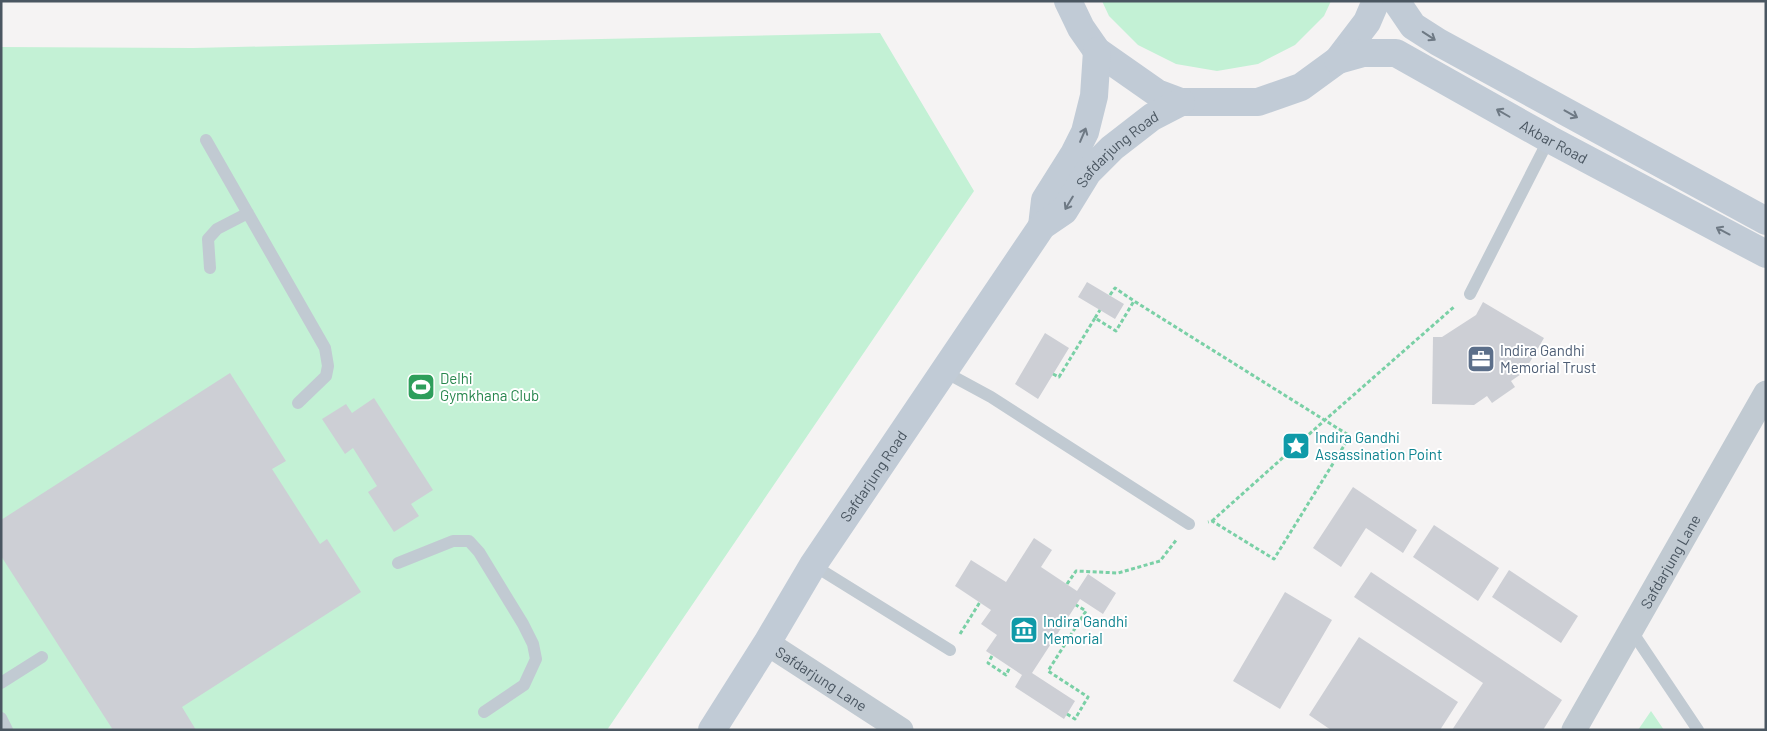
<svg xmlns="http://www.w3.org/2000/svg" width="1767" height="731" font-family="Barlow,sans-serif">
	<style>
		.green { fill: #c3f1d5 }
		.building { fill: #cdcfd5 }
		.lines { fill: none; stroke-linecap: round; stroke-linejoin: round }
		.path { stroke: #7ad0a6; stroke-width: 3; stroke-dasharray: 4 2.5; stroke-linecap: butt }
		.service { stroke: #c1cad2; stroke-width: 12 }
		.minor { stroke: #c1cad2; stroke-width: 25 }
		.secondary { stroke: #c1cbd6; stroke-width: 28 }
		.oneway { stroke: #6e7984 }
		.labels { text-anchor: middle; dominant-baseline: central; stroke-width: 4; stroke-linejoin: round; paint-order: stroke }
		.street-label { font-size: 15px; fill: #4a5661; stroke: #fff }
		.service-label { font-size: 15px; fill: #4e5e75; stroke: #fff; text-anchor: start }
		.leisure-label { font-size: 15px; fill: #27864d; stroke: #fff; text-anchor: start }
		.culture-label { font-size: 15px; fill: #0d838f; stroke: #fff; text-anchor: start }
	</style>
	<rect width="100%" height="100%" fill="#f5f3f3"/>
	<path class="green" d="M1102,1H1331L1324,16L1295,45L1258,64L1217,71L1176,64L1138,45L1109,16Z
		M880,33L974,191L607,730H1V47L193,48Z
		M1651,711L1664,730H1638Z"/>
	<path class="building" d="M1087,282L1124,304L1115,319L1078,297Z
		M1483,302L1544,338L1524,372L1511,381L1515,387L1492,403L1487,396L1474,405L1432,404L1433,337H1442L1476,315Z
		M1045,333L1069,348L1038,399L1015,384Z
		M230,373L286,461L272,469L320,544L327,539L361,592L182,707L196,730H113L1,556V520Z
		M374,398L433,490L411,504L419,516L394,532L368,492L377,486L353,448L345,454L322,419L346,404L352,413Z
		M1353,487L1417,530L1403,553L1366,528L1341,567L1313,548Z
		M1434,525L1499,568L1478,601L1413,557Z
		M1034,538L1052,550L1041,567L1077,591L1088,574L1116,593L1103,614L1080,599L1032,673L1075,701L1064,719L1015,687L1022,675L986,651L997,635L981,624L991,610L955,586L971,560L1006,582Z
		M1509,570L1578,616L1561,643L1492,597Z
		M1371,572L1562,700L1543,730H1452L1483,683L1354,597Z
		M1285,592L1332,620L1280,709L1233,681Z
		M1359,637L1458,702L1440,730H1331L1309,715Z"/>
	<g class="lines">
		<path class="path" d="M1110,295L1115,288L1134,301
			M1095,318L1100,310
			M1053,374L1059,377L1095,318L1116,331L1134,301L1350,436L1274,559L1212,521L1208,522
			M1212,521L1325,420L1455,306
			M1067,584L1076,571L1118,573L1160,561L1177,539
			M960,634L980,602
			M992,656L988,663L1006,675L1010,667
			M1067,714L1075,719L1088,697L1048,671L1086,611L1076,605"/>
		<path class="service" d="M206,140L325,348L328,366L326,376L298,403
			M210,268L208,239L217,229L248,213
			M1470,294L1549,139
			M943,371L991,397L1189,524
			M398,563L453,541H469L479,552L523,624L533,644L536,659L524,685L484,712
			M813,565L950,650
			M1631,630L1698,730
			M1,683L42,657
			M1,718L7,730"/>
		<g class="minor">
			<path id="s1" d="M767,643L901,730"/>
			<path id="s2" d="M1574,730L1766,393"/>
		</g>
		<g class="secondary">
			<path d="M1068,1L1081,28L1097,51L1157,93L1181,102H1258L1301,87L1338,60L1367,22L1376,1"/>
			<path d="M1396,1L1413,26L1438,42L1766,221"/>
			<path id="s3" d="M1338,60L1363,53H1396L1549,139L1766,254"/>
			<path d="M1042,226L1045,200L1074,154L1085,132L1094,96L1097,51"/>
			<path id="s4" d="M712,730L767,643L813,565L1042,226L1064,211L1088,172L1112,148L1152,117L1181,102"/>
		</g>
	</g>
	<defs><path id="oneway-shaft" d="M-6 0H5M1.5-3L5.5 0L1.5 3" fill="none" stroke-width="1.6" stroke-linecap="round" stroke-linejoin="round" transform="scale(1.25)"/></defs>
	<g class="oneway">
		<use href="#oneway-shaft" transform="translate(1429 36) rotate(33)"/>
		<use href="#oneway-shaft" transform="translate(1503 113) rotate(-150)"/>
		<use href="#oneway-shaft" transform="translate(1571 114) rotate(29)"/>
		<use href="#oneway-shaft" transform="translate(1083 135) rotate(-67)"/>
		<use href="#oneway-shaft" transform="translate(1069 203) rotate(121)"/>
		<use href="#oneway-shaft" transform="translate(1723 231) rotate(-152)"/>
	</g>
	<defs>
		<symbol id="office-square" viewBox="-11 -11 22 22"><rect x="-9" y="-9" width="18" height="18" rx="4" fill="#5c6f8a" stroke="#fff"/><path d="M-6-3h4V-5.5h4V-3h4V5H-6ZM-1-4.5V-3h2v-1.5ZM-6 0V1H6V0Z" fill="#fff"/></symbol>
		<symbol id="stadium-square" viewBox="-11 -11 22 22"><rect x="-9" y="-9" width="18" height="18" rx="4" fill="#2e9e5b" stroke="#fff"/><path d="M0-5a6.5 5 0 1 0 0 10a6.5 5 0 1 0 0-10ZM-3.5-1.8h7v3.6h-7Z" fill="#fff"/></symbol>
		<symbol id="sight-square" viewBox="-11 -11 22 22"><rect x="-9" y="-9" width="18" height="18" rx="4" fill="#0f9aa8" stroke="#fff"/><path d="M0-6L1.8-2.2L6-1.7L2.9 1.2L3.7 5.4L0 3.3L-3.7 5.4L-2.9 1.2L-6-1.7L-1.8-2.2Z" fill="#fff"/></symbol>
		<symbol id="museum-square" viewBox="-11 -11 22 22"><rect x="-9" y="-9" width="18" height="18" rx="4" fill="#0f9aa8" stroke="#fff"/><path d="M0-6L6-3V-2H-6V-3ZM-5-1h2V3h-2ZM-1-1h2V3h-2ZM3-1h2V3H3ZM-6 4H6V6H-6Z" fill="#fff"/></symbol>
	</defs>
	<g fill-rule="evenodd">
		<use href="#office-square" x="1465" y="343" width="32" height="32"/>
		<use href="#stadium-square" x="405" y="371" width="32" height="32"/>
		<use href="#sight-square" x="1280" y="430" width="32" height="32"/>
		<use href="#museum-square" x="1008" y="614" width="32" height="32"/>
	</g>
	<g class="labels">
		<g class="street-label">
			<text stroke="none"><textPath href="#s3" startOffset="240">Akbar Road</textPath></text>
			<text stroke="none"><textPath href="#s4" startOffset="712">Safdarjung Road</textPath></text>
			<text stroke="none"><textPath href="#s4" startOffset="301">Safdarjung Road</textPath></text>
			<text stroke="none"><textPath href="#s2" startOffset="194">Safdarjung Lane</textPath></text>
			<text stroke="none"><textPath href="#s1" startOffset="65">Safdarjung Lane</textPath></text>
		</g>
		<g class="service-label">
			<text x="1500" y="350">Indira Gandhi<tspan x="1500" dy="17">Memorial Trust</tspan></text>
		</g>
		<g class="leisure-label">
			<text x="440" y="378">Delhi<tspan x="440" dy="17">Gymkhana Club</tspan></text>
		</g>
		<g class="culture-label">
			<text x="1315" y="437">Indira Gandhi<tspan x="1315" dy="17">Assassination Point</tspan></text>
			<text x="1043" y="621">Indira Gandhi<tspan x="1043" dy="17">Memorial</tspan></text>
		</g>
	</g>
	<rect width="1767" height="731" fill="none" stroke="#4a5661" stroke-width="5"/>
</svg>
